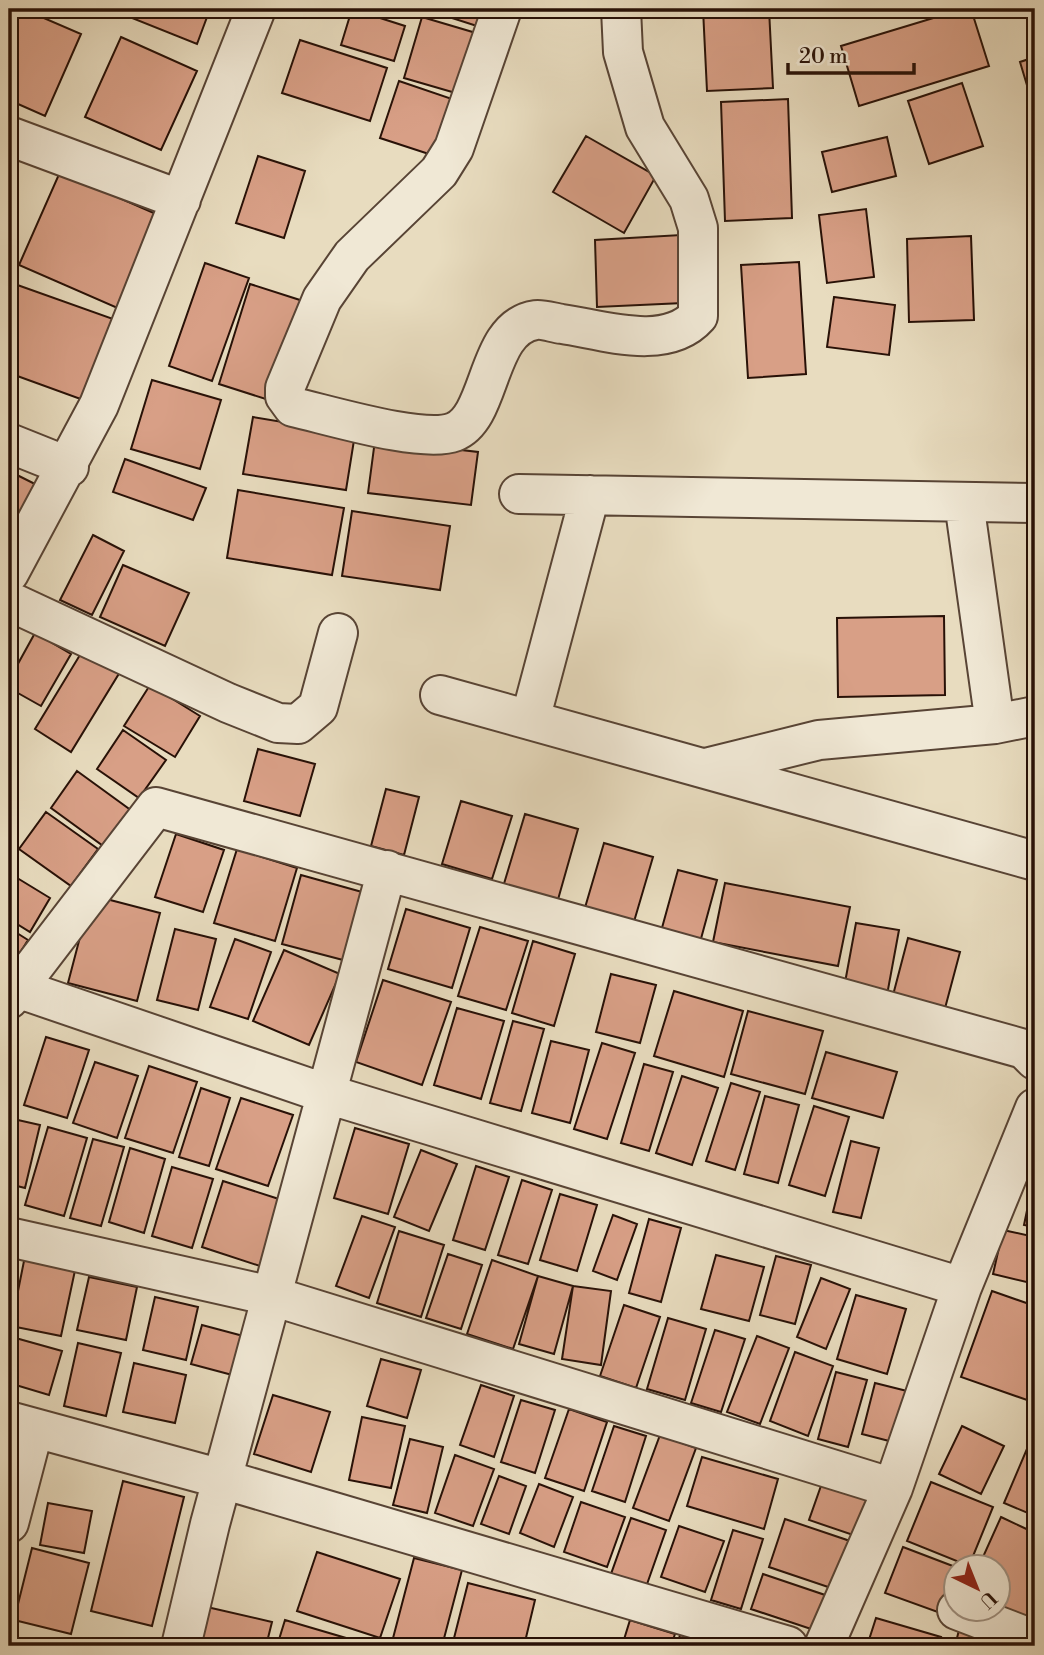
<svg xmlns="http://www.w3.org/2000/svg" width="1044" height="1655" font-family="'Libre Bodoni',serif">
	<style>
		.building { fill: #d89f86; stroke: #281107; stroke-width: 2 }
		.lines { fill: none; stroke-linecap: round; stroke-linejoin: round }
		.minor-casing { stroke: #584435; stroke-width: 42 }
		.minor { stroke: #f0e8d5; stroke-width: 38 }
	</style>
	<rect width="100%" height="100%" fill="#e8dcbf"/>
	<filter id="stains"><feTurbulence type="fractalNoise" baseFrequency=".00286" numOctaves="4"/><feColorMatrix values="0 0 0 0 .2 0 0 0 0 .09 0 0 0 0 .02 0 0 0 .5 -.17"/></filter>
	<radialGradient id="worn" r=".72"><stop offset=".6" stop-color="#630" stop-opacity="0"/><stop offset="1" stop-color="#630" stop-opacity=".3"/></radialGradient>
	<path class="building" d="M9,9H23L81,34L45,116L9,100Z
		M136,9H210L197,44L132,18Z
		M352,9L405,26L394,61L341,45Z
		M424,9H486L480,27Z
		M703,9H769L773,88L707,91Z
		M963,9H971L989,66L859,106L841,46Z
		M422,17L476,33L459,94L404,78Z
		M121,37L197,71L161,150L85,117Z
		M300,40L387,68L370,121L282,93Z
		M1035,57V112L1020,62Z
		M399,81L458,101L438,157L380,138Z
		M962,83L983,146L929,164L908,101Z
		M788,99L792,218L725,221L721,102Z
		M586,136L656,176L624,233L553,192Z
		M887,137L896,176L832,192L822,152Z
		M258,156L305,171L284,238L236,223Z
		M60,172L163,217L122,310L19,265Z
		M866,209L874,277L827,283L819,215Z
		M681,235L683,303L597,307L595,240Z
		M971,236L974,320L909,322L907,239Z
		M799,262L806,374L748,378L741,265Z
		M205,263L249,278L212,381L169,366Z
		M9,282L116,320L86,401L9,373Z
		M250,284L303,301L272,401L219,384Z
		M834,297L895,305L889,355L827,347Z
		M152,380L221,400L200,469L131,449Z
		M253,417L355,434L346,490L243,474Z
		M375,440L478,452L471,505L368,493Z
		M125,459L206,488L193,520L113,492Z
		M9,471L35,484L9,539Z
		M238,490L344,508L332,575L227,558Z
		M352,511L450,526L440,590L342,576Z
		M93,535L124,551L92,615L60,600Z
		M123,565L189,593L165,646L100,617Z
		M944,616L945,695L838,697L837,618Z
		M1035,618V659L1029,619Z
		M35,633L71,654L41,706L9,688V680Z
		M86,645L123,667L71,752L35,729Z
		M150,685L200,716L175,757L124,726Z
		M123,730L166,760L139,798L97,769Z
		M258,749L315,764L300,816L244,801Z
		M77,771L132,811L106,848L51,808Z
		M386,789L419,797L404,855L371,846Z
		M461,801L512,816L492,879L442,864Z
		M46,812L98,849L71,886L19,849Z
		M525,814L578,829L557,903L503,887Z
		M176,834L224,850L203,912L155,897Z
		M604,843L653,857L633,925L584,911Z
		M237,849L297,868L275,941L214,923Z
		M678,870L717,880L699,946L660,935Z
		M9,873L50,898L30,932L9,919Z
		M301,875L362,892L343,960L282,944Z
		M725,883L850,907L838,966L713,942Z
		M91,895L160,913L137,1001L68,983Z
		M406,909L470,928L452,988L388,969Z
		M856,923L899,930L887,995L844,988Z
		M480,927L528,941L506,1010L458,996Z
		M9,928L28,940L9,971Z
		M175,929L216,939L198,1010L157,1000Z
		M908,938L960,952L944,1012L892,999Z
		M235,939L271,952L248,1019L210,1007Z
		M533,941L575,954L554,1026L512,1013Z
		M284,950L340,974L309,1045L253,1021Z
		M611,974L656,985L640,1043L596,1032Z
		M383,980L451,1002L422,1085L356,1062Z
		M674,991L743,1011L724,1077L654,1056Z
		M457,1008L504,1021L481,1099L434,1085Z
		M748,1011L823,1031L805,1094L731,1074Z
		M513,1021L544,1029L521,1111L490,1103Z
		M46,1037L89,1050L67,1118L24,1105Z
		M551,1041L589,1050L570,1123L532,1113Z
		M602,1043L635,1053L607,1139L574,1129Z
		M826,1052L897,1072L883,1118L812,1098Z
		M95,1062L138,1076L117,1138L73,1123Z
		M644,1064L673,1072L649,1151L621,1143Z
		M149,1066L197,1082L173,1153L125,1138Z
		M682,1076L718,1088L692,1165L656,1153Z
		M731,1083L760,1092L735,1170L706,1161Z
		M201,1088L230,1098L209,1166L179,1157Z
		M765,1096L799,1105L778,1183L744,1174Z
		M241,1098L293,1115L268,1186L216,1169Z
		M814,1106L849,1117L825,1196L789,1185Z
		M9,1118L40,1125L25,1188L9,1184Z
		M48,1127L87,1138L64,1216L25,1205Z
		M355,1128L409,1144L388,1214L334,1198Z
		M93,1139L124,1147L101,1226L70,1218Z
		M851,1141L879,1148L861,1218L833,1212Z
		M130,1148L165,1159L144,1233L109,1222Z
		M421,1150L457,1164L429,1231L394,1217Z
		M476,1166L509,1177L485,1250L453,1240Z
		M172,1167L213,1179L192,1248L152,1236Z
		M1035,1172V1227L1024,1225Z
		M522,1180L552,1190L528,1264L498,1255Z
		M223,1181L285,1201L263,1267L202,1247Z
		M560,1194L597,1205L577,1271L540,1260Z
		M613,1215L637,1224L617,1280L593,1271Z
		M362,1216L395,1227L369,1298L336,1286Z
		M649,1219L681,1228L661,1302L629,1293Z
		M1003,1230L1035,1237V1284L993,1274Z
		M399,1231L444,1245L421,1317L377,1303Z
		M26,1251L77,1261L61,1336L11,1326Z
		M9,1253L19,1256L9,1296Z
		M448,1254L482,1265L461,1329L426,1318Z
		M716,1255L764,1267L749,1321L701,1309Z
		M776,1256L811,1265L795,1324L760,1315Z
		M492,1260L538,1276L513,1349L467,1334Z
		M538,1276L573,1286L554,1354L519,1344Z
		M89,1277L137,1287L126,1340L77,1330Z
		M821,1278L850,1289L826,1349L797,1337Z
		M573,1286L611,1291L601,1365L562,1359Z
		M992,1291L1035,1306V1376L1027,1400L961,1377Z
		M856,1295L906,1309L887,1374L837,1359Z
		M155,1297L198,1307L186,1360L143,1350Z
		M624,1305L660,1317L636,1388L600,1376Z
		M668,1318L706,1329L685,1400L647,1389Z
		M202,1325L247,1337L236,1376L191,1364Z
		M715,1330L745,1339L721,1412L691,1403Z
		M757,1336L789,1348L760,1424L727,1412Z
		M12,1337L62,1351L49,1395L9,1383V1350Z
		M78,1343L121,1353L106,1416L64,1406Z
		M795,1352L833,1366L808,1436L770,1421Z
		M381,1359L421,1370L407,1418L367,1406Z
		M134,1363L186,1375L175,1423L123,1412Z
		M836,1372L867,1380L848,1447L818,1439Z
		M875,1383L907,1391L893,1442L862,1434Z
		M481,1385L514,1396L494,1457L460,1445Z
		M273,1395L330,1412L311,1472L254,1454Z
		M521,1400L555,1410L535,1473L501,1462Z
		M569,1409L607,1422L584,1491L545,1478Z
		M362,1417L405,1426L391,1488L349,1480Z
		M614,1426L646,1436L625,1502L592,1491Z
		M962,1426L1004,1446L981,1494L939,1474Z
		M1035,1430V1516L1004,1503Z
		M660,1435L696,1448L669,1521L633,1508Z
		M410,1439L443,1447L427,1513L393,1505Z
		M455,1455L494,1469L473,1526L435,1513Z
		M702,1457L778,1479L764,1529L687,1506Z
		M499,1476L526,1486L509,1534L481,1524Z
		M123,1481L184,1497L152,1626L91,1611Z
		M931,1482L993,1507L969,1566L907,1541Z
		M822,1483L874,1501L862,1538L809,1520Z
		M539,1484L573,1497L554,1547L520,1533Z
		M581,1502L625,1517L607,1567L564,1552Z
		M48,1503L92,1511L84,1553L40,1545Z
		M1001,1517L1035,1533V1622L998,1606V1568H978Z
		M631,1518L666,1530L646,1587L611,1574Z
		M785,1519L850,1541L834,1589L769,1567Z
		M679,1526L724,1541L705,1592L661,1577Z
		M733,1530L763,1539L741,1609L711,1600Z
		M903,1547L958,1568L956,1588L946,1615L885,1593Z
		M32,1548L89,1563L71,1634L14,1620Z
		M317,1552L400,1579L380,1638L297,1611Z
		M414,1558L462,1570L442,1646H409L392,1642Z
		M763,1574L828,1596L817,1631L751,1609Z
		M468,1583L535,1600L524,1646H452Z
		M207,1607L272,1622L266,1646H198Z
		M876,1618L941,1637L938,1646H867Z
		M285,1620L363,1643L362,1646H277Z
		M630,1620L675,1634L671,1646H622Z
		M961,1622L1024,1646H955Z
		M680,1635L723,1645V1646H677Z"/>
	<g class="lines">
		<defs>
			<path id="minor" d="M502,9L454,148L439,172L352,256L322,299L285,388V396L293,407C329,415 423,444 454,432C493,417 485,327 536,320C543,319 554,323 562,324C603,330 666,352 698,316V228L689,199L645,127L623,52L621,9
				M9,136L181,200
				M9,443L69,467
				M519,494L1035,503
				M964,502L995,724
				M9,573L99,405L256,9
				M9,601L228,703L278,723L298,724L318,707L338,633
				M440,695L1035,861
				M530,720L590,495
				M706,768L819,740L995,724L1035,716
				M17,988L327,1094L962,1287
				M9,999L156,807L1024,1049L1035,1060
				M9,1237L272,1296L893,1488
				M9,1421L222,1479L788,1646
				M9,1523L34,1428
				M957,1610L1035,1640
				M181,1646L210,1524L387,870
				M824,1646L893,1488L962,1287L1035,1108"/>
		</defs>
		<use href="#minor" class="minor-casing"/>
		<use href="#minor" class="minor"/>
	</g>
	<rect width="1044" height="1655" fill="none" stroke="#e8dcbf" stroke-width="35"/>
	<rect x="10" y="10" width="1023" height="1634" fill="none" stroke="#281107" stroke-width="3.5"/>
	<rect x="18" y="18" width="1009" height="1620" fill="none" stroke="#281107" stroke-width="2"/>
	<g transform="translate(977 1588) rotate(137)"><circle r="33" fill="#f0e8d5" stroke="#a09283" stroke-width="2"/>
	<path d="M0-5L12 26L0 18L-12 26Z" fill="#8f2418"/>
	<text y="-10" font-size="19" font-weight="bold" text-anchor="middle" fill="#281107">U</text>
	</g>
	<path d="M788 63v10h126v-10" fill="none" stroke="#281107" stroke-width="3.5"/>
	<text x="799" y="63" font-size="21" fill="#281107" stroke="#f0e8d5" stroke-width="5" paint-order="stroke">20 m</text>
	<rect width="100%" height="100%" filter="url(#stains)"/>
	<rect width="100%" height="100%" fill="url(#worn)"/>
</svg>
